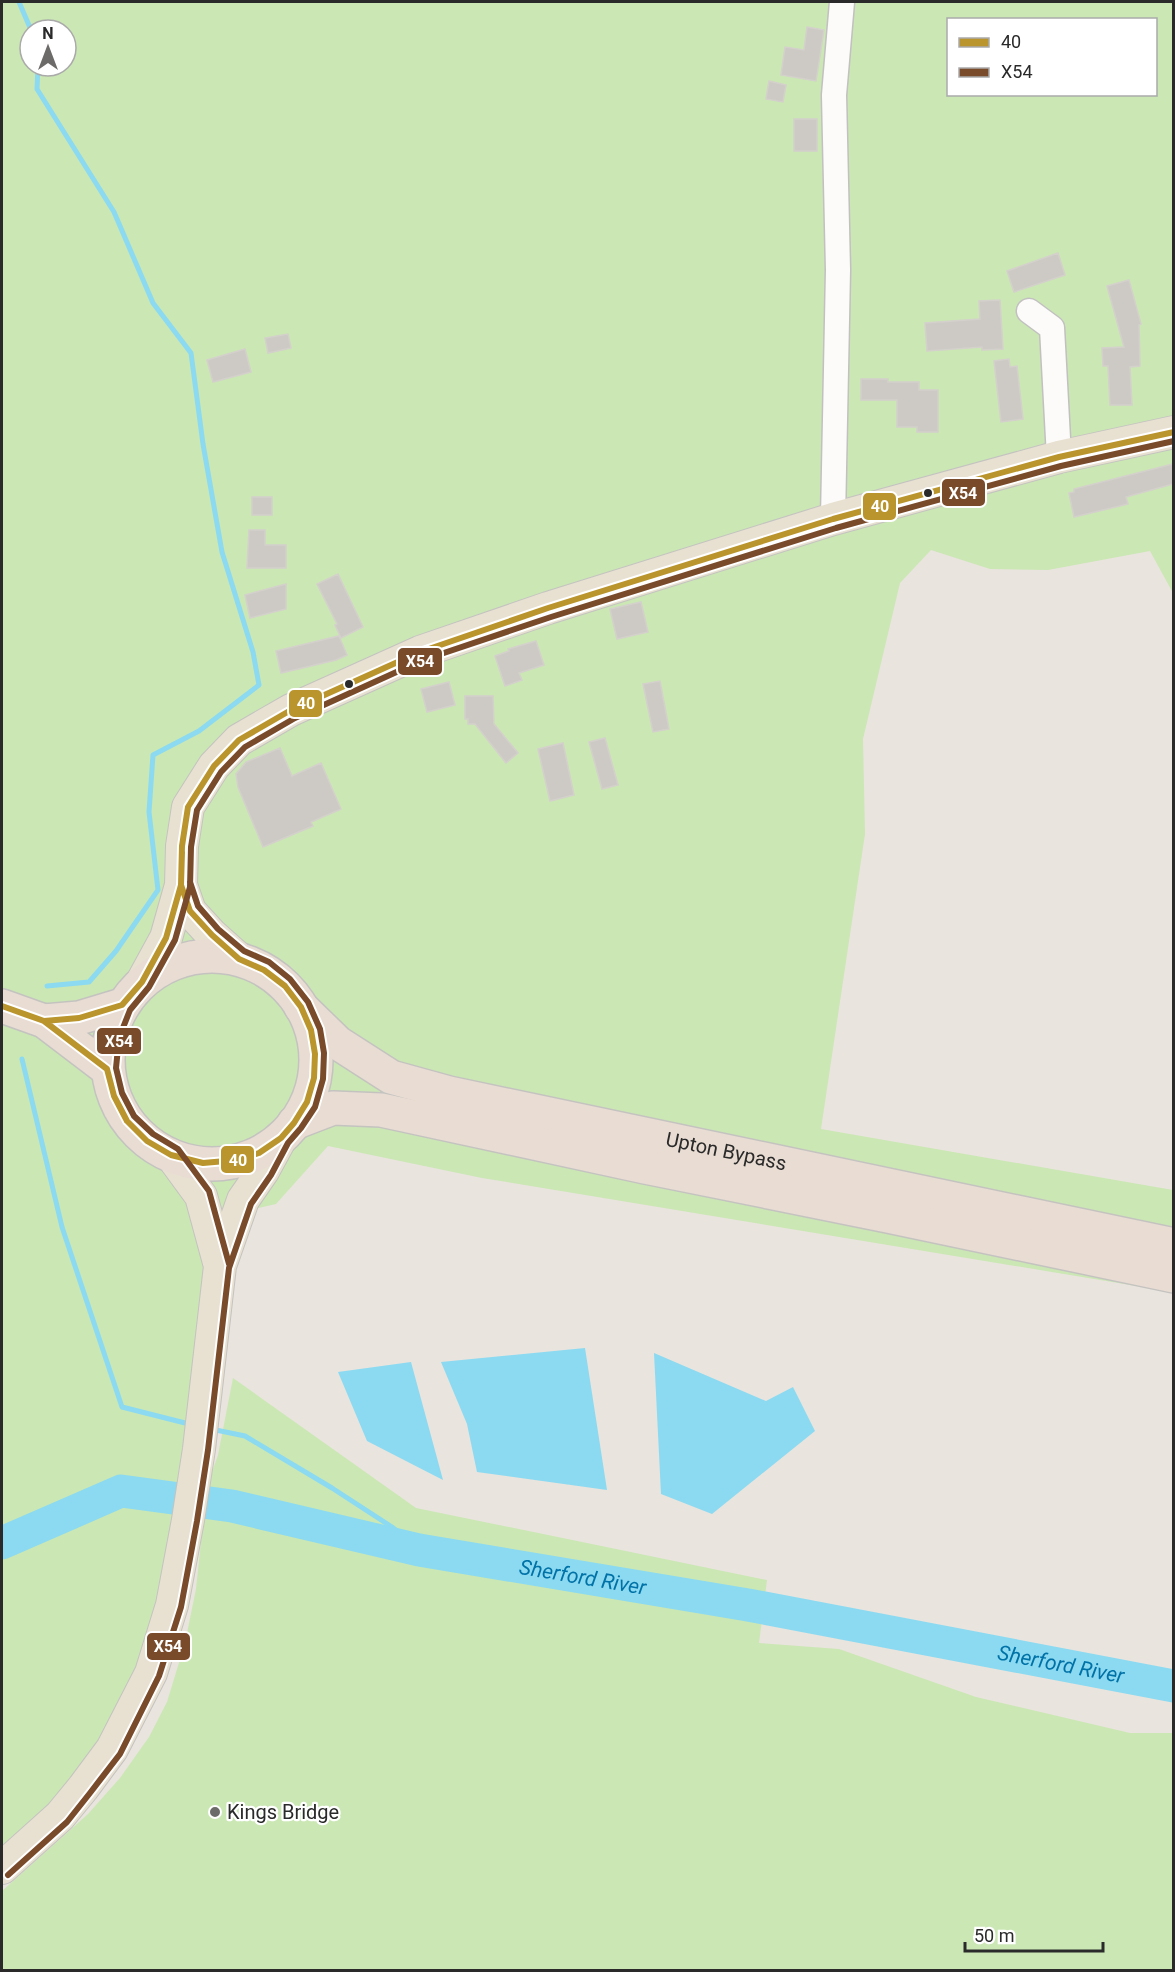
<svg xmlns="http://www.w3.org/2000/svg" width="1175" height="1972" font-family="Roboto,sans-serif">
	<style>
		.green { fill: #cbe7b4; fill-rule: evenodd }
		.water { fill: #8bdaf1 }
		.lines { fill: none; stroke-linecap: round; stroke-linejoin: round }
		.stream { stroke: #8bdaf1; stroke-width: 5 }
		.river { stroke: #8bdaf1; stroke-width: 33 }
		.building { fill: #cdcac6; stroke: #d4d0cb; stroke-width: 1.5 }
		.minor-casing { stroke: #c2c0c0; stroke-width: 27 }
		.major-casing { stroke: #c4c3c0; stroke-width: 34 }
		.highway-casing { stroke: #c4c3c0; stroke-width: 36 }
		.minor { stroke: #fcfbfa; stroke-width: 24 }
		.major { stroke: #e8e1d1; stroke-width: 32 }
		.highway { stroke: #e9dcd3; stroke-width: 33 }
		.bus-1-casing { stroke: #fff; stroke-width: 10 }
		.bus-2-casing { stroke: #fff; stroke-width: 10 }
		.bus-1 { stroke: #ba952e; stroke-width: 6 }
		.bus-2 { stroke: #7a4b2a; stroke-width: 6 }
		.bus-dot { fill: #2a2a2a; stroke: #fff; stroke-width: 2 }
		.poi-dot { fill: #6d6b69; stroke: #fff; stroke-width: 2 }
		.labels { text-anchor: middle; dominant-baseline: central; stroke-width: 4.5; stroke-linejoin: round; paint-order: stroke }
		.street-label { font-size: 20px; fill: #2a2a2a; stroke: #fff }
		.poi-label { font-size: 20px; fill: #2a2a2a; stroke: #fff; text-anchor: start }
		.water-label { font-size: 21px; font-style: italic; fill: #0172a7; stroke: #fff }
		.line-badge { stroke: #fff; stroke-width: 2 }
		.badge-label { font-size: 16px; text-anchor: middle; font-weight: bold; fill: #fff }
	</style>
	<rect width="100%" height="100%" fill="#e9e4de"/>
	<path class="green" d="M2,2H1173V593L1150,551L1048,570L990,569L931,550L900,583L863,739L865,834L821,1129L1173,1190V1292L482,1178L328,1146L276,1204L191,1223L206,1243L207,1270L194,1397L151,1642L87,1767L2,1855ZM948,20H1156V94H948ZM30,30H66V66H30Z
		M233,1378L416,1508L767,1580L759,1643L839,1649L976,1697L1130,1733H1173V1970H2V1891L88,1814L120,1778L149,1737L167,1702L185,1643L196,1589L207,1486L218,1455Z"/>
	<path class="water" d="M585,1348L607,1490L477,1472L467,1424L441,1362Z
		M654,1353L766,1401L793,1387L815,1431L712,1514L661,1494Z
		M411,1362L443,1480L367,1441L338,1372Z"/>
	<g class="lines">
		<path class="stream" d="M19,2L31,30
			M38,66L37,89L114,212L153,303L191,353L203,444L222,552L253,652L259,685L199,731L153,755L149,812L158,890L116,951L89,982L47,986
			M22,1059L62,1227L122,1407L193,1425
			M211,1429L245,1436L332,1488L392,1527L419,1550"/>
		<path class="river" id="s1" d="M2,1543L121,1491L232,1506L419,1550L748,1605L1174,1686"/>
	</g>
	<path class="building" d="M807,27L824,30L816,81L781,75L785,47L804,50Z
		M769,81L786,85L783,102L766,99Z
		M794,119H817V151H794Z
		M1058,253L1065,275L1014,292L1007,271Z
		M1129,280L1141,324L1139,325L1140,366L1130,367L1132,405H1110L1108,366H1103L1102,348L1124,347L1107,286Z
		M1000,300L1003,349L982,350V347L927,351L925,323L980,319L979,301Z
		M288,334L291,348L268,353L265,338Z
		M245,349L251,372L213,382L207,360Z
		M1009,359L1010,367L1017,366L1023,419L1001,422L994,361Z
		M861,379H888V382H919V390H938V432H917V427H897V400H861Z
		M1173,464V484L1126,497L1128,504L1074,517L1069,493L1074,492V489Z
		M252,497H272V515H252Z
		M249,530H265V545H286V568H247Z
		M338,574L363,627L341,638L335,625L337,624L317,584Z
		M286,584V609L250,618L245,595Z
		M641,602L648,632L617,639L610,609Z
		M339,636L347,655L336,660L281,673L276,651Z
		M536,641L544,665L519,673L522,680L505,686L495,656L509,651L508,649Z
		M660,681L669,729L653,732L643,684Z
		M449,682L455,705L427,712L421,689Z
		M465,696H493L494,724L518,753L506,763L475,724H468V719H465Z
		M605,738L618,785L602,789L589,742Z
		M563,743L574,795L550,801L538,749Z
		M280,748L292,776L321,763L341,809L311,822L313,826L263,847L238,787L236,774L246,762Z"/>
	<g class="lines">
		<defs>
			<path id="minor" d="M1029,311L1052,328L1059,457
				M833,519L838,270L834,95L842,2"/>
			<path id="major" d="M181,885L190,911L212,935L239,959
				M142,982L166,938L181,885L182,846L188,807L214,766L239,740L291,710L420,652L548,608L833,519L1059,457L1174,432
				M171,1155L201,1196L220,1266
				M2,1868L60,1816L83,1788L112,1749L151,1673L172,1605L188,1520L199,1449L220,1266L243,1200L263,1171L281,1138"/>
			<g id="highway">
				<circle cx="212" cy="1060" r="104"/>
				<path d="M2,1006L44,1021L107,1069"/>
				<path id="s2" d="M301,1007L338,1043L391,1077L449,1093L1174,1245"/>
				<path d="M44,1021L79,1018L122,1005"/>
				<path d="M294,1123L333,1108L381,1110L645,1167L888,1216L1174,1276"/>
			</g>
		</defs>
		<use href="#minor" class="minor-casing"/>
		<use href="#major" class="major-casing"/>
		<use href="#highway" class="highway-casing"/>
		<use href="#minor" class="minor"/>
		<use href="#major" class="major"/>
		<use href="#highway" class="highway"/>
		<defs>
			<path id="bus-1" d="M2,1006L44,1021L107,1069L114,1096L127,1121L147,1141L171,1155L203,1163L237,1160L259,1153L281,1138L294,1123L307,1102L314,1078L315,1054L311,1030L301,1007L285,986L264,970L239,959L212,935L190,911L181,885L182,846L188,807L214,766L239,740L291,710L420,652L548,608L833,519L1059,457L1174,432
				M13,1010L44,1021L79,1018L122,1005L142,982L166,938L181,885L182,852"/>
			<path id="bus-2" d="M229,1264L209,1191L178,1149L153,1134L134,1116L122,1093L116,1068L119,1038L130,1010L149,987L175,940L190,887L191,847L197,810L221,772L245,747L295,718L423,660L551,617L836,528L1061,466L1174,441
				M8,1875L67,1822L90,1793L120,1754L159,1676L181,1607L197,1521L208,1450L229,1268L251,1204L271,1175L288,1143L301,1128L315,1107L323,1079L324,1053L320,1029L308,1002L290,979L269,962L244,951L218,929L198,906L190,882"/>
		</defs>
		<use href="#bus-1" class="bus-1-casing"/>
		<use href="#bus-2" class="bus-2-casing"/>
		<use href="#bus-1" class="bus-1"/>
		<use href="#bus-2" class="bus-2"/>
	</g>
	<g class="bus-dot">
		<circle cx="928" cy="493" r="5"/>
		<circle cx="349" cy="684" r="5"/>
	</g>
	<circle class="poi-dot" cx="215" cy="1812" r="6"/>
	<g class="labels">
		<g class="street-label">
			<text stroke="none"><textPath href="#s2" startOffset="458">Upton Bypass</textPath></text>
		</g>
		<g class="poi-label">
			<text x="227" y="1812">Kings Bridge</text>
		</g>
		<g class="water-label">
			<text stroke="none"><textPath href="#s1" startOffset="600">Sherford River</textPath></text>
			<text stroke="none"><textPath href="#s1" startOffset="1086">Sherford River</textPath></text>
		</g>
	</g>
	<g class="line-badge">
		<rect x="941" y="478" width="45" height="29" rx="6" fill="#7a4b2a"/>
		<rect x="862" y="492" width="35" height="29" rx="6" fill="#ba952e"/>
		<rect x="397" y="647" width="46" height="29" rx="6" fill="#7a4b2a"/>
		<rect x="288" y="689" width="35" height="29" rx="6" fill="#ba952e"/>
		<rect x="96" y="1027" width="46" height="28" rx="6" fill="#7a4b2a"/>
		<rect x="220" y="1145" width="35" height="29" rx="6" fill="#ba952e"/>
		<rect x="146" y="1632" width="45" height="29" rx="6" fill="#7a4b2a"/>
	</g>
	<g class="badge-label">
		<text x="963" y="499">X54</text>
		<text x="880" y="512">40</text>
		<text x="420" y="667">X54</text>
		<text x="306" y="709">40</text>
		<text x="119" y="1047">X54</text>
		<text x="238" y="1166">40</text>
		<text x="168" y="1652">X54</text>
	</g>
	<rect width="1175" height="1972" fill="none" stroke="#2a2a2a" stroke-width="6"/>
	<rect x="947" y="18" width="210" height="78" fill="#ffffff" stroke="#aaaaaa" stroke-width="1.5"/>
	<rect x="959" y="38" width="30" height="9" fill="#ba952e" stroke="#aaaaaa" stroke-width="1.5"/>
	<text x="1001" y="48" font-size="18" fill="#2a2a2a">40</text>
	<rect x="959" y="68" width="30" height="9" fill="#7a4b2a" stroke="#aaaaaa" stroke-width="1.5"/>
	<text x="1001" y="78" font-size="18" fill="#2a2a2a">X54</text>
	<g transform="translate(48 48)"><circle r="28" fill="#ffffff" stroke="#aaaaaa" stroke-width="1.5"/>
	<path d="M0-4.5L10 22L0 15L-10 22Z" fill="#6d6b69"/>
	<text y="-9" font-size="16" font-weight="bold" text-anchor="middle" fill="#2a2a2a">N</text>
	</g>
	<path d="M965 1942v9h138v-9" fill="none" stroke="#2a2a2a" stroke-width="3"/>
	<text x="974" y="1942" font-size="18" fill="#2a2a2a" stroke="#ffffff" stroke-width="4.5" paint-order="stroke">50 m</text>
</svg>
